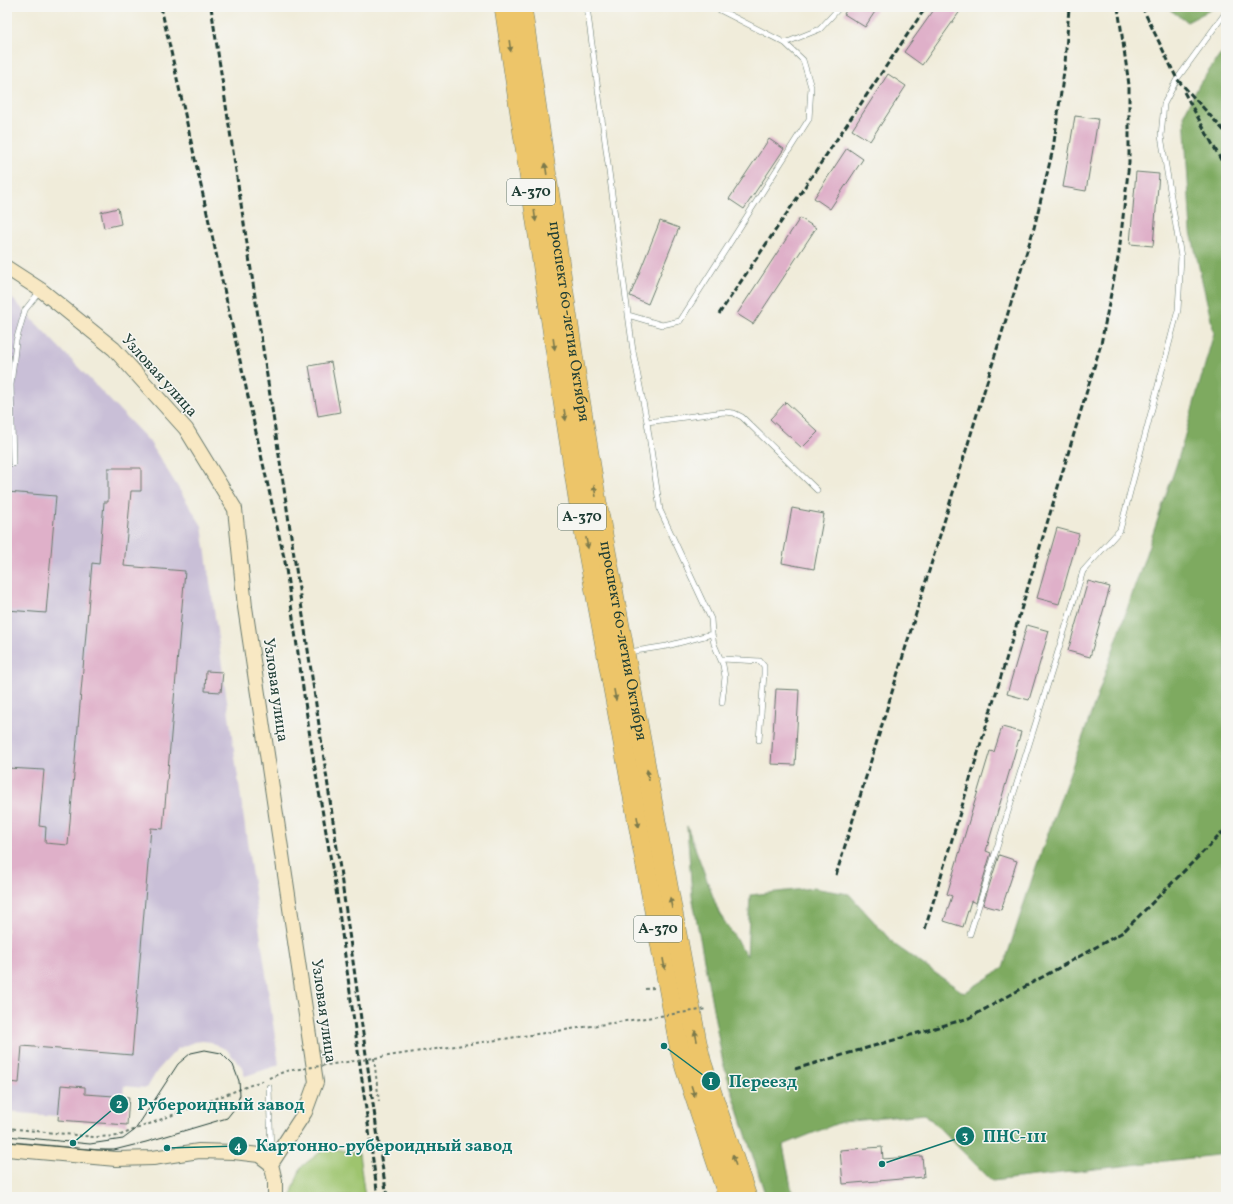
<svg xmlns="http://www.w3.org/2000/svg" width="1233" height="1204" font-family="Vollkorn,serif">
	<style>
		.industrial { fill: #c9bfd7 }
		.green { fill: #9ec46e; stroke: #5e8051 }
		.forest { fill: #7eaa61; stroke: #4e744a }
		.building { fill: #dfb0c9 }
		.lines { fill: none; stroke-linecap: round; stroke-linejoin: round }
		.lane-casing { stroke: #687a6e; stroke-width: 6 }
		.secondary-casing { stroke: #687a6e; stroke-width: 16 }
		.highway-casing { stroke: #687a6e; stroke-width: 20 }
		.path { stroke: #687a6e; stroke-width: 2; stroke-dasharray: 3 3; stroke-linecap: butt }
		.lane { stroke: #fff; stroke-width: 5 }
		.secondary { stroke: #f8e8c3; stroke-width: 14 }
		.highway { stroke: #edc569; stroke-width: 19 }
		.tram { stroke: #1f3d34; stroke-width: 1 }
		.rail { stroke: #1f3d34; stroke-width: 3; stroke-dasharray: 6 3; stroke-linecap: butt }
		.path-bridge { stroke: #687a6e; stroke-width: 2; stroke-dasharray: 3 3; stroke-linecap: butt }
		.oneway { fill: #7c7a4c }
		.labels { text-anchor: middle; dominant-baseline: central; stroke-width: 3; stroke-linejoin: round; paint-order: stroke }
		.shield { fill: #f6f6f2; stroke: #60746d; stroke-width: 1 }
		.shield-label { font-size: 15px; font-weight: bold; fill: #1f3d34 }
		.street-label { font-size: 16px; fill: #1f3d34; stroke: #f6f6f2 }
		.leader { fill: none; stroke: #0f766e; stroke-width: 1.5 }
		.callout-dot { fill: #0f766e; stroke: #f6f6f2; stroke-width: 1.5 }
		.mark-label { font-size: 12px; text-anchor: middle; font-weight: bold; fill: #fff }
		.callout-label { font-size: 17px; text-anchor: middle; font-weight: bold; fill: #0f766e; stroke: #f6f6f2; stroke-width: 3; stroke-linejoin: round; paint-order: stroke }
	</style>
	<rect width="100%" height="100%" fill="#f6f6f2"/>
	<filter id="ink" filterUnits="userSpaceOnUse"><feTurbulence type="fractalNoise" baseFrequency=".025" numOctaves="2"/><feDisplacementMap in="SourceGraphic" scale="8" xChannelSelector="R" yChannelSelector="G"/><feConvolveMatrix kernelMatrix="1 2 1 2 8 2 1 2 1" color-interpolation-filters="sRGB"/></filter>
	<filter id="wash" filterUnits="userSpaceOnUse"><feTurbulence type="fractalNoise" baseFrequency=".012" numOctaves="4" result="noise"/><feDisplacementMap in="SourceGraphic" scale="16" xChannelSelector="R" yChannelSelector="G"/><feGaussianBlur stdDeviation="0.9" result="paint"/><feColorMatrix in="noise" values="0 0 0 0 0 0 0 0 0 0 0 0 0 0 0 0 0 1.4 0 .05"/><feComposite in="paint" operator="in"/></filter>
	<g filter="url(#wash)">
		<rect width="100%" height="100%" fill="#f0ecda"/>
		<path class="industrial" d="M7,293L149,441L202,526L279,1065L245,1076L241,1066L227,1050L211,1042L203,1041L194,1042L177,1049L157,1071L147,1088L124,1086L120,1121L7,1112Z"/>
		<path class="green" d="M327,1147L359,1154L365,1197H292L293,1189L301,1167Z"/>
		<path class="forest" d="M1166,7H1216L1187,22Z
			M1226,47V1154L992,1181L925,1114L841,1122L783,1145L793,1197H766L723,1063L692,895L687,826L719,913L747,956L750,895L813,888L849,894L895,945L964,993L1003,968L1036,867L1096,700L1177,463L1214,333L1191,232L1184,114L1200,83Z"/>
		<g id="blocks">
			<path class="building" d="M848,7H878L865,27L844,14Z
				M936,7H963L922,65L904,52Z
				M888,74L906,86L870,141L852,130Z
				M1075,116L1098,119L1086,191L1063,187Z
				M769,139L784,149L744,209L729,199Z
				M847,148L863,159L830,209L814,198Z
				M1136,172L1159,174L1153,246L1130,244Z
				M118,208L121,224L104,228L101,212Z
				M800,218L816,228L753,324L737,314Z
				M660,221L679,228L648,304L630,296Z
				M331,362L340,412L318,416L309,366Z
				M786,402L818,432L802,448L770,419Z
				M108,468H141V491H131L124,566L185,571L163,829L151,828L132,1055L22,1046L19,1083L7,1082V768L44,770L39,826L46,827L45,843L68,845L92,563L99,564L104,502H108Z
				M7,492L56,496L46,613L7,610Z
				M792,508L824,514L814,569L782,563Z
				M1057,528L1079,534L1059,604L1037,598Z
				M1088,581L1110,587L1090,657L1068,651Z
				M1027,625L1049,631L1029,700L1007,694Z
				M206,671L223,672L221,692L205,691Z
				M776,689L799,690L795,765L771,764Z
				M1002,727L1021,732L986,851L991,853L976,903L971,901L963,927L944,921L952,896L947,894L990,751L994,752Z
				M999,855L1017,861L1001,910L983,905Z
				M61,1085L85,1087V1094L129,1097L127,1125L58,1120Z
				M882,1147L883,1159L922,1156L924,1177L843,1184L840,1150Z"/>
		</g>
	</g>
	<g filter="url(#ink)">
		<use href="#blocks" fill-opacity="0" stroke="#687a6e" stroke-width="1"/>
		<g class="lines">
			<defs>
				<path id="lane" d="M587,7L633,351L647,422L660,510L711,619L712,634L667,646L629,652
					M714,7L785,43L820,29L840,7
					M628,315L662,325L680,321L809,119L811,87L803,60L785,43
					M647,422L724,412L734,413L742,417L817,490
					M13,464L11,385L16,341L25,310L40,291
					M712,634L714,644L723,665L725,677L722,703
					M722,659L760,661L764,666V674L759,740
					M970,934L1083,571L1120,530L1178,310L1181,257L1161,136L1164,104L1177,79L1226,12
					M269,1087L271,1157"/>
				<path id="secondary" d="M7,268L41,290L114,349L186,429L235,509L245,607L316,1082L305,1112L271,1164L275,1181V1197
					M7,1149L116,1159L153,1158L199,1151L234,1152L259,1155L271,1164"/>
				<g id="highway">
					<path d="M504,7L559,376L579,505L679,1046L685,1068L728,1197"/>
					<path id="s1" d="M522,7L576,374L597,502L697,1042L702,1063L747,1197"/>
				</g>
			</defs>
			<use href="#lane" class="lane-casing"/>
			<use href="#secondary" class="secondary-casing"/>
			<use href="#highway" class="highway-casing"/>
			<path class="path" d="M645,989L654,988
				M374,1058L379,1102
				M269,1078L286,1071
				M7,1128L94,1137L118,1136L264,1080"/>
			<use href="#lane" class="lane"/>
			<use href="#secondary" class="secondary"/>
			<use href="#highway" class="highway"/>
			<path class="tram" d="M7,1136L90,1144L123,1139L135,1130L178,1064L191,1053L205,1050L221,1053L233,1065L239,1081L240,1095L235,1108L227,1118L146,1142L114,1150H97L7,1142"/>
			<path class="rail" d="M161,7L285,562L312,751L336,890L378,1197
				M211,7C252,276 293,545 332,814C351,942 367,1069 387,1197
				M1142,7L1177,79L1226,133
				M1184,92L1226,169
				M719,314L926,7
				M836,875L1034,228L1053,149L1065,64L1069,7
				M925,929L1101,344L1119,253L1129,163V85L1118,7
				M795,1069L969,1018L1123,932L1223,832L1226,827"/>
			<path class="path-bridge" d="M286,1071L707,1009"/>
		</g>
		<defs><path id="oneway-solid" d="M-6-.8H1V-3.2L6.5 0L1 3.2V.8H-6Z"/></defs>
		<g class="oneway">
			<use href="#oneway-solid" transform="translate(510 46) rotate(82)"/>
			<use href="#oneway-solid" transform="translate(546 169) rotate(-98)"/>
			<use href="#oneway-solid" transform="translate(535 216) rotate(82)"/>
			<use href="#oneway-solid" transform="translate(554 344) rotate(82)"/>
			<use href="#oneway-solid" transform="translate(565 415) rotate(81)"/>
			<use href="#oneway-solid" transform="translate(595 491) rotate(-99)"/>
			<use href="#oneway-solid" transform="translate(587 543) rotate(79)"/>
			<use href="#oneway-solid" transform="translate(615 695) rotate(80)"/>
			<use href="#oneway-solid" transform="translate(648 775) rotate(-100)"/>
			<use href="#oneway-solid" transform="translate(638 822) rotate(80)"/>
			<use href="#oneway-solid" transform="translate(671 903) rotate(-100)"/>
			<use href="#oneway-solid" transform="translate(664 964) rotate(80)"/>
			<use href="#oneway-solid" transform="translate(696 1036) rotate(-101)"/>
			<use href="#oneway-solid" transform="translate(693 1091) rotate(72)"/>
			<use href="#oneway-solid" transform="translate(734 1160) rotate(-108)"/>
		</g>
	</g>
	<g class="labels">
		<g class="shield">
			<rect x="507" y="179" width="48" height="26" rx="3"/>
			<rect x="558" y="504" width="48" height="26" rx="3"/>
			<rect x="634" y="916" width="48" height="26" rx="3"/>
		</g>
		<g class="shield-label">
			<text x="531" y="192">А-370</text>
			<text x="582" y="517">А-370</text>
			<text x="658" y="929">А-370</text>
		</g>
		<g class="street-label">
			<text stroke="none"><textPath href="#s1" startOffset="318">проспект 60-летия Октября</textPath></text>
			<text transform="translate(159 376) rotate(48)">Узловая улица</text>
			<text stroke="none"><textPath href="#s1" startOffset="642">проспект 60-летия Октября</textPath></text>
			<text transform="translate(275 690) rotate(82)">Узловая улица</text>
			<text transform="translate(323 1011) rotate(82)">Узловая улица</text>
		</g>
	</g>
	<path class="leader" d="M664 1046L711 1081M73 1143L119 1104M882 1164L965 1136M167 1148L238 1146"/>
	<g class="callout-dot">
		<circle cx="664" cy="1046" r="4"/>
		<circle cx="73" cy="1143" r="4"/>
		<circle cx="882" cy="1164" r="4"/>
		<circle cx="167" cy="1148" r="4"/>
		<circle cx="711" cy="1081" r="10"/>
		<circle cx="119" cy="1104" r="10"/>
		<circle cx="965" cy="1136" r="10"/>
		<circle cx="238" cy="1146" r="10"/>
	</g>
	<g class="mark-label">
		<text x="711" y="1085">1</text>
		<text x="119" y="1108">2</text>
		<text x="965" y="1140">3</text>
		<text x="238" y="1150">4</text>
	</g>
	<g class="callout-label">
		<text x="763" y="1087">Переезд</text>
		<text x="221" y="1110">Рубероидный завод</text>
		<text x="1015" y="1142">ПНС-111</text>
		<text x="384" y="1151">Картонно-рубероидный завод</text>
	</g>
	<rect width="1233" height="1204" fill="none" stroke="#f6f6f2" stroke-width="24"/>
</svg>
